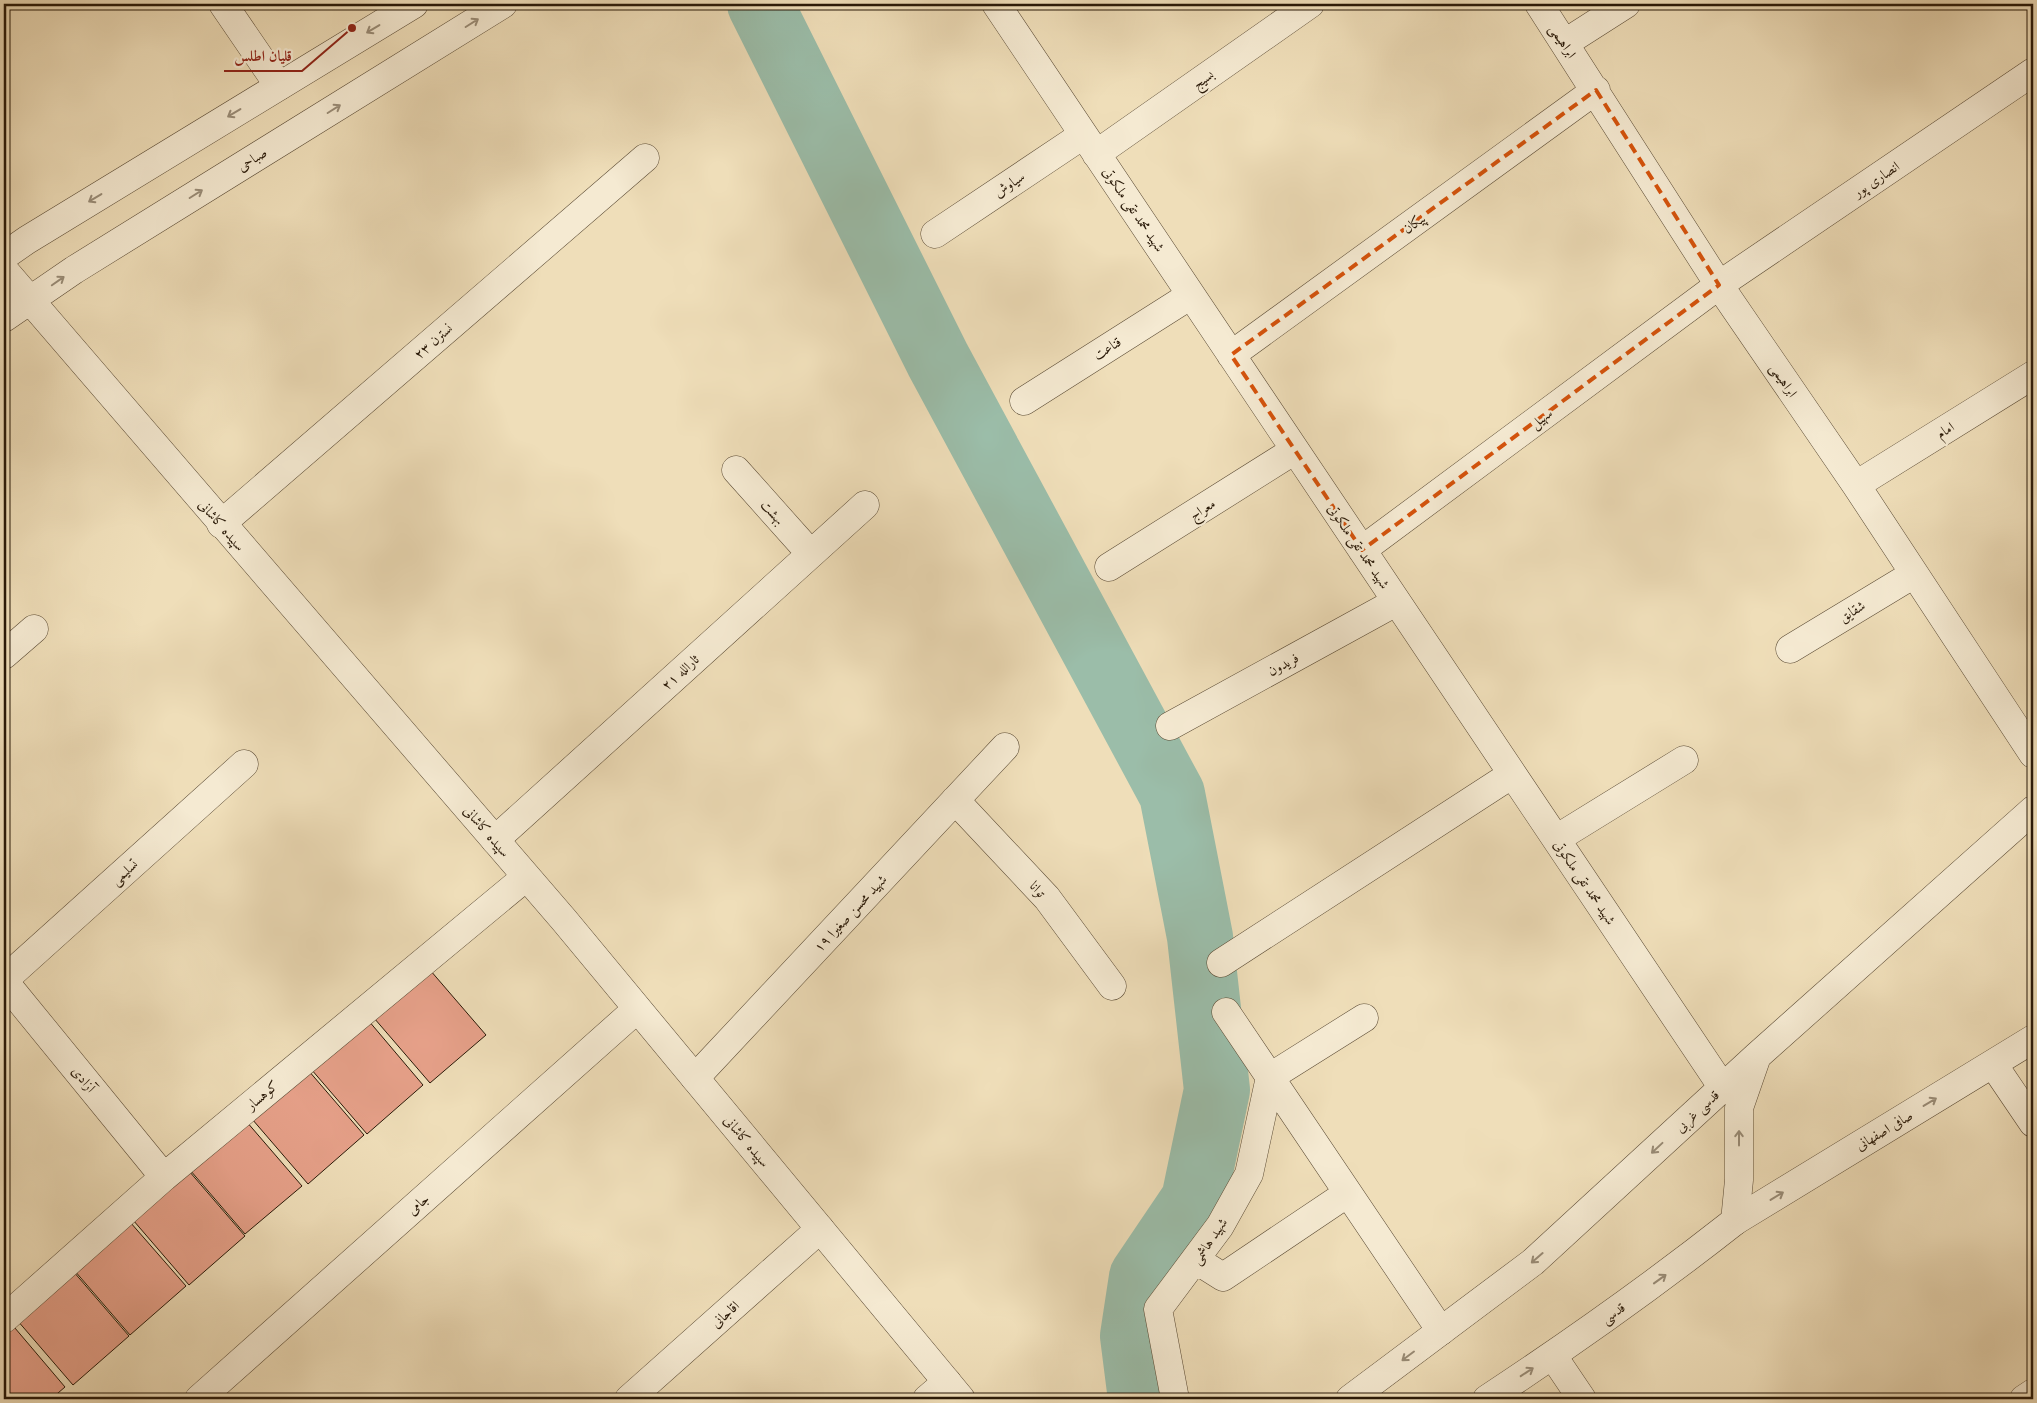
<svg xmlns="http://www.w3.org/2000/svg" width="2037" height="1403" font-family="'Libre Caslon Text',Amiri,serif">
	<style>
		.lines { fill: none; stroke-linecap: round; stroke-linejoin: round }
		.river { stroke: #9bbda9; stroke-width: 66 }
		.building { fill: #e7a18a; stroke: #291908 }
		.minor-casing { stroke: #5a4a34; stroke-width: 29 }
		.tertiary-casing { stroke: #5a4a34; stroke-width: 29 }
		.minor { stroke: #f5ead2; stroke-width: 28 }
		.tertiary { stroke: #f5ead2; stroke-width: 28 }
		.oneway { stroke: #998c77 }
		.marked { fill: none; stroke: #d5530c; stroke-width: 4; stroke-dasharray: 10 6; stroke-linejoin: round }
		.labels { text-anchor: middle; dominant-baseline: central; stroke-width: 4.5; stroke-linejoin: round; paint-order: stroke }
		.street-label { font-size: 14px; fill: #291908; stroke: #f5ead2 }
		.leader { fill: none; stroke: #8f2418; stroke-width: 2 }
		.callout-dot { fill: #8f2418; stroke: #f5ead2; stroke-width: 2 }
		.callout-label { font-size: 15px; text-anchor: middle; font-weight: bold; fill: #8f2418; stroke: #f5ead2; stroke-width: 4.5; stroke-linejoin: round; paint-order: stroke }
	</style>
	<rect width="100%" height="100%" fill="#efdeb9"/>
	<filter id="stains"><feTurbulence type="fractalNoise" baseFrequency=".004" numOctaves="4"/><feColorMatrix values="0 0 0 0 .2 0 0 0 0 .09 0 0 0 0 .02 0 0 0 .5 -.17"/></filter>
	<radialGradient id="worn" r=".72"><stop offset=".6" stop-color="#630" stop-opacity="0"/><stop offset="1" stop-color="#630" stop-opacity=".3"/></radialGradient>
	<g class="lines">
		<path class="river" d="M760,4L938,360L1172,794L1200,937L1217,1090L1194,1200L1142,1277L1133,1336L1141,1399"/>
	</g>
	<path class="building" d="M430,970L486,1035L430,1083L374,1018Z
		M368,1020L423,1085L367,1134L311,1069Z
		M308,1070L364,1135L308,1184L252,1119Z
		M246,1121L302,1186L245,1234L190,1170Z
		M189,1171L245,1236L189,1285L133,1220Z
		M130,1222L186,1286L130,1335L74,1270Z
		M73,1271L129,1336L73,1385L17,1320Z
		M9,1321L65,1387L51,1399H4V1326Z"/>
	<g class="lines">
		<defs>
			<path id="minor" d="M223,4L279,86
				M996,4L1723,1088
				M1539,4L1719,285L1856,485L2033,754
				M1565,43L1626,4
				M1096,154L1310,4
				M935,234L1083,135
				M1231,355L1596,90
				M1024,401L1191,295
				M736,470L811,554
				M1856,485L2033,375
				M221,524L645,158
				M1362,550L1719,285L2033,72
				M1109,567L1295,450
				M1790,649L1914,574
				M4,655L34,629
				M1170,726L1396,602
				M955,800L1047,898L1112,986
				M1556,839L1684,760
				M495,840L865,505
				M1221,963L1511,775
				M4,980L244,764
				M4,981L164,1177
				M1226,1012L1441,1331
				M1993,1064L2033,1123
				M695,1078L1005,747
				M1735,1221L2033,1039
				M1196,1260L1223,1277L1348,1193
				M4,1319L164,1177L526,877
				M1553,1356L1582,1399
				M199,1399L637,1009
				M629,1399L820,1229
				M927,1399L947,1382
				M1175,1399L1158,1309L1220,1226L1249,1174L1270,1077L1364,1018
				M2024,1399L2033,1393"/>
			<path id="tertiary" d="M4,256L27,240L414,4
				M4,270L564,920L961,1399
				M4,318L74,270L503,4
				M1350,1399L1533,1262L1757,1056L2033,810
				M1487,1399C1572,1343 1655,1284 1735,1221L1739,1180V1108L1756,1059"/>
		</defs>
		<use href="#minor" class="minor-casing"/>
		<use href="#tertiary" class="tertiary-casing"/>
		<use href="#minor" class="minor"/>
		<use href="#tertiary" class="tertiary"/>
	</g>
	<defs><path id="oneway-shaft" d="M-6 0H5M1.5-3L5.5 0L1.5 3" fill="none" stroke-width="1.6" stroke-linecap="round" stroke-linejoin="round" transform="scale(1.25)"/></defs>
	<g class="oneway">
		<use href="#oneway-shaft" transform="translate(472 23) rotate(-32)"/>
		<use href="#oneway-shaft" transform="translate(373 29) rotate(149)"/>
		<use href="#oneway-shaft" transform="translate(334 109) rotate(-32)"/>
		<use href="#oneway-shaft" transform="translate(234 113) rotate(149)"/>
		<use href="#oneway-shaft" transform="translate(196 194) rotate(-32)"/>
		<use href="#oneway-shaft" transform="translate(95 198) rotate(149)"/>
		<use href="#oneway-shaft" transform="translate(58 281) rotate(-35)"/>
		<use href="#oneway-shaft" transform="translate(1930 1102) rotate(-31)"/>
		<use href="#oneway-shaft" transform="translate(1739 1138) rotate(-90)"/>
		<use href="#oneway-shaft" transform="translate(1657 1148) rotate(137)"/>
		<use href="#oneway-shaft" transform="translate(1777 1196) rotate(-31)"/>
		<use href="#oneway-shaft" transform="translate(1537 1258) rotate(139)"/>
		<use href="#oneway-shaft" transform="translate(1660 1279) rotate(-36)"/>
		<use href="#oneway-shaft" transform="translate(1408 1356) rotate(143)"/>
		<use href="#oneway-shaft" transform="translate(1527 1372) rotate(-33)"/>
	</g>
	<path class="marked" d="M1596,90L1719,285L1362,550L1231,355Z"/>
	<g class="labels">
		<g class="street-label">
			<text transform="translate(1563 41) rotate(57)">ابراهیمی</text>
			<text transform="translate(1203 79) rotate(-35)">بسیج</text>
			<text transform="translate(252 159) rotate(-32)">صباحی</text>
			<text transform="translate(1876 179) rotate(-34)">انصاری پور</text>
			<text transform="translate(1009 184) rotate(-34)">سیاوش</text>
			<text transform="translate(1134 209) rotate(56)">شهید محمد تقی ملکوتی</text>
			<text transform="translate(1414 223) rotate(-36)">پیکان</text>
			<text transform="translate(433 341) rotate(-41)">نسترن ۲۳</text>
			<text transform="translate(1107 348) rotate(-32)">قناعت</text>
			<text transform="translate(1784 380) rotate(56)">ابراهیمی</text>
			<text transform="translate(1541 418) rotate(-37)">سهیل</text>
			<text transform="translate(1945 430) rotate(-32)">امام</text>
			<text transform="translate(1202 509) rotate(-32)">معراج</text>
			<text transform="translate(773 512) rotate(48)">بهشت</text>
			<text transform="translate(222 525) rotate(49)">سپیده کاشانی</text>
			<text transform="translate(1359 546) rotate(56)">شهید محمد تقی ملکوتی</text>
			<text transform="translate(1852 611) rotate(-31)">شقایق</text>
			<text transform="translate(1283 664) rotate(-29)">فریدون</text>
			<text transform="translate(680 672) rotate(-42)">ثارالله ۲۱</text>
			<text transform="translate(487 831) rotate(49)">سپیده کاشانی</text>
			<text transform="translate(124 872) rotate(-42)">تسلیمی</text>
			<text transform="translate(1585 882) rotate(56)">شهید محمد تقی ملکوتی</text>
			<text transform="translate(1038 889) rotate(47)">توانا</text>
			<text transform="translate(850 913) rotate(-47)">شهید محسن صغیرا ۱۹</text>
			<text transform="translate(84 1079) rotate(51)">آزادی</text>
			<text transform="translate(262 1095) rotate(-40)">کوهسار</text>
			<text transform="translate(1697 1111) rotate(-43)">قدسی غربی</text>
			<text transform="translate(1884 1130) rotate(-31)">صافی اصفهانی</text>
			<text transform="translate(747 1141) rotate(50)">سپیده کاشانی</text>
			<text transform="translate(418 1204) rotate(-42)">جامی</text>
			<text transform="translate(1209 1241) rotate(-56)">شهید هاشمی</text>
			<text transform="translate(1613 1313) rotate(-36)">قدسی</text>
			<text transform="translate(725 1314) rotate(-42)">اقاجانی</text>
		</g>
	</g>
	<path class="leader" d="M352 28L302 71H224"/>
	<circle class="callout-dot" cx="352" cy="28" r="5"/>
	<g class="callout-label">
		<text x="263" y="61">قلیان اطلس</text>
	</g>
	<rect width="2037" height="1403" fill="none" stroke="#efdeb9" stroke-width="20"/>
	<rect x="5" y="5" width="2027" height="1393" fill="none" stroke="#291908" stroke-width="2.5"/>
	<rect x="10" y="10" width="2017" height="1383" fill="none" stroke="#291908"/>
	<rect width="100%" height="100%" filter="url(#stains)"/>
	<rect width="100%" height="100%" fill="url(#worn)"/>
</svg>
